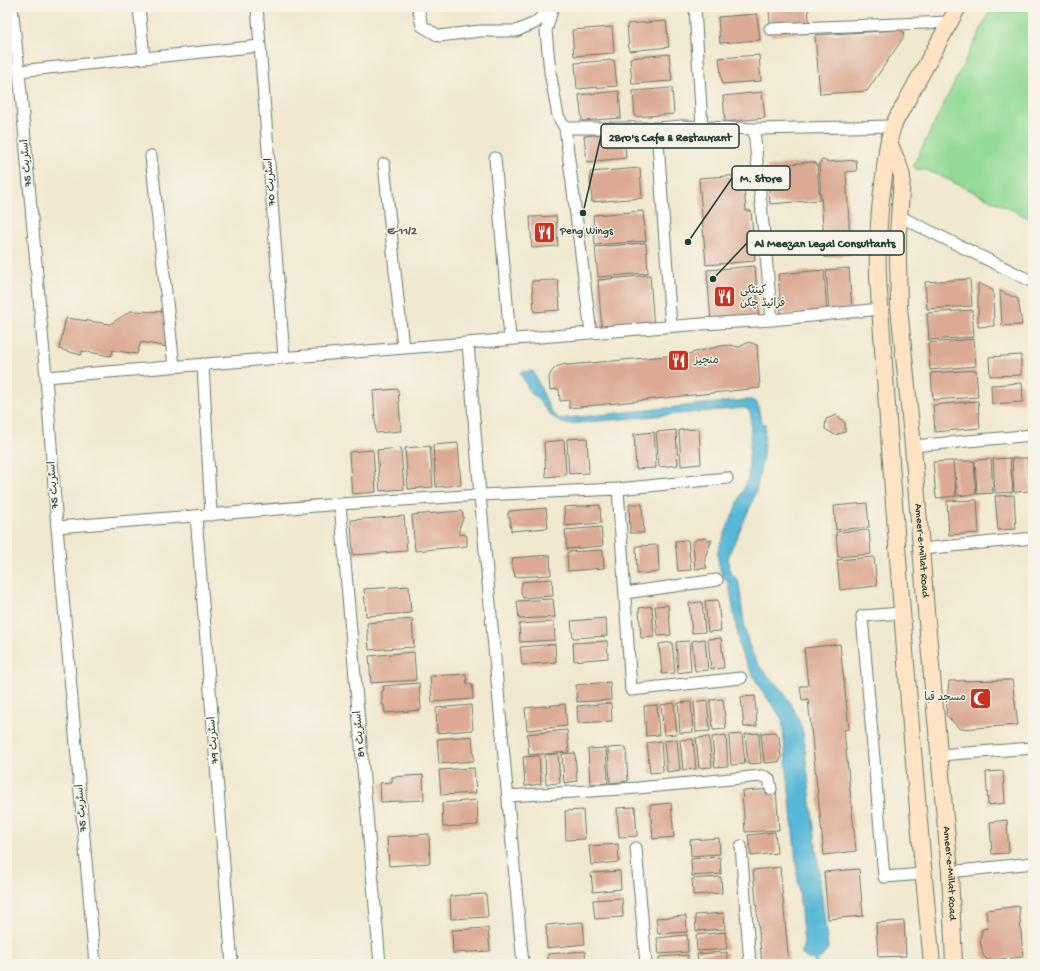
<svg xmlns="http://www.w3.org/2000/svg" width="1040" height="971" font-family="'Gochi Hand','Playpen Sans Arabic',sans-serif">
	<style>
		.green { fill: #92da95; stroke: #588c64 }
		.water { fill: #57b7d6; stroke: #3b7a85 }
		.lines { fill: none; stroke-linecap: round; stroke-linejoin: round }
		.stream { stroke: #57b7d6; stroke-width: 4 }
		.building { fill: #dcaa94 }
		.street-casing { stroke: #68796a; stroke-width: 13 }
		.secondary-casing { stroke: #68796a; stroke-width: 18 }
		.street { stroke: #fff; stroke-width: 11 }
		.secondary { stroke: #fee4c5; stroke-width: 16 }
		.labels { text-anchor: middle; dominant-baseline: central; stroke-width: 3; stroke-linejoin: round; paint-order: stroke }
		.street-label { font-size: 11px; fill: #1f3d34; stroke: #f7f3e8 }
		.poi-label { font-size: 11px; fill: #1f3d34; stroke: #f7f3e8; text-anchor: start }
		.neighbourhood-label { font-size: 12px; font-weight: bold; fill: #616356; stroke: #f7f3e8 }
		.leader { fill: none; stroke: #1f3d34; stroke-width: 1.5 }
		.callout-dot { fill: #1f3d34; stroke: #f7f3e8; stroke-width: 1.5 }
		.callout { fill: #f7f3e8; stroke: #1f3d34; stroke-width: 1.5 }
		.callout-label { font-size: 12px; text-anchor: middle; font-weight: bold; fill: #1f3d34 }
	</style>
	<rect width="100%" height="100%" fill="#f7f3e8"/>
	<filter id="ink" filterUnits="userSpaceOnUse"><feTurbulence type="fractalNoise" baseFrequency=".025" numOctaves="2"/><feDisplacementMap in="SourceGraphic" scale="8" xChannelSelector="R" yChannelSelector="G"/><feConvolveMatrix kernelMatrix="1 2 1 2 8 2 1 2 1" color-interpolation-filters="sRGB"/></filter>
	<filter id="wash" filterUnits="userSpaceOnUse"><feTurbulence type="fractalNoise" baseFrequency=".012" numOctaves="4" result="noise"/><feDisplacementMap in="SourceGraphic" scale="16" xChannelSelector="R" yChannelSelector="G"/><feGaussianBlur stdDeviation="0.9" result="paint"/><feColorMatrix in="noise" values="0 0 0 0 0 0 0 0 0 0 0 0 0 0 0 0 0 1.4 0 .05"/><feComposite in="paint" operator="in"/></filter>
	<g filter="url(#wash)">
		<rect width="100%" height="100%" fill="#f0e8cf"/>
		<path class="green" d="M992,7H1033V220L936,174L927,170L916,169L913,166Z"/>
		<path class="water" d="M533,371L552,413L559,419L746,400H752L757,403L762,423L765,424V427L763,455L757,487L752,503L730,552C728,559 727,567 731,573C735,577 738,579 739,584C743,610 743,641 758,664C763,672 771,678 777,685C790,700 798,715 803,733L828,948L827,951L821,958C815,960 805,961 802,953C801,950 803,946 804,943L782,719L759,686L743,657L740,649L729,584C727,580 725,580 723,576C719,571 717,556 718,550L746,483L748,478L751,424C751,417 751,408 743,408L567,424L562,423L551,416L536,397L530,392L520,372Z"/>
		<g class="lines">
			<path class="stream" d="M815,955L816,964"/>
		</g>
		<g id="blocks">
			<path class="building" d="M800,7H808L810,32L771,36L769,10Z
				M757,14L760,40L720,43L718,17Z
				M666,21L669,47L629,51L627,24Z
				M612,27L614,53L574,56L572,30Z
				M900,30L904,32L903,38L867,91L820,94L815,35Z
				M669,54L672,81L632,84L630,58Z
				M759,55L761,81L722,84L719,58Z
				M614,60L617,86L577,89L575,63Z
				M672,88L674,114L635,117L633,91Z
				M619,91L621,118L582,121L579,95Z
				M762,92L765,118L725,122L723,96Z
				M624,132L626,158L587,162L584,136Z
				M822,160H824L828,162L856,160L857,171L846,172L851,255L825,257L819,164Z
				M812,162L816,163L817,165L820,200L770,204L767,166Z
				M640,168L642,198L592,202L590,172Z
				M743,175L746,211H751L755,261L706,265L699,178Z
				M643,211L646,241L595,245L593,215Z
				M556,216L558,246L532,248L530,217Z
				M646,243L648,273L598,277L595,247Z
				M755,266L759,318L711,322L707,270Z
				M849,268L852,311L829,312L826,270Z
				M824,270L827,314H781L778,274Z
				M650,275L654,329L602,333L598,280Z
				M970,279L972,306L927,309L925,282Z
				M558,280L560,310L534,312L532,281Z
				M978,283L993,290L994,326L978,327Z
				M1000,291L1018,299L1022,325L1002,326Z
				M972,310L974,337L929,340L927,313Z
				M131,311L167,312L168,347L141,342L137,354L113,350L111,356L82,351L81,355L59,349L66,318L110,324Z
				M974,339L976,366L930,370L928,343Z
				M749,342L757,345L760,388L569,408V400L560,401L559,389L550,390L549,378L551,372L556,367L565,364L568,365L689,354L695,352L721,346L730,345L739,347Z
				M1021,355V375L990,376L989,357Z
				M976,370L978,397L933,400L931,373Z
				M1022,383L1023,402L992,404L991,385Z
				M398,389L401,431L376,433L373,391Z
				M978,401L980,428L935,432L933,405Z
				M837,415L845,423V432L835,435L825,429L826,419Z
				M699,429L701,464L681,466L679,430Z
				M676,430L678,465L659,467L656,432Z
				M654,432L656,468L636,469L634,434Z
				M587,438L589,473L569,474L567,439Z
				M564,440L566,475L546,477L544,442Z
				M458,443L461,485L436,487L433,445Z
				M430,446L433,487L408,489L405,448Z
				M401,448L404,489L380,491L377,450Z
				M373,450L376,492L352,494L349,452Z
				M1010,458L1013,492L995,493L993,459Z
				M1012,458H1028L1031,491L1014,492Z
				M1030,458H1033V486H1032Z
				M991,459L993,493L977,494L975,460Z
				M953,461L956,496L936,498L933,462Z
				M954,461H974L976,494L957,496Z
				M1014,495L1016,529L998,530L995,496Z
				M977,500L979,533L949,535L947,501Z
				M867,503L869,527L836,530L834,506Z
				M629,504H642L644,533H630Z
				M600,505L601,523L565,526L564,507Z
				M546,508L548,528L511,531L510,518L508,517V513L510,511Z
				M461,511L463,514V518L459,529V535L464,534L467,536V546H466L415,551L412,515Z
				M404,516L407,551L353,555L351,520Z
				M601,527L603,546L567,549L565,530Z
				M869,530L871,554L838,557L836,532Z
				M707,538V541L712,540L705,557V563L707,568L695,569L693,543L697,539Z
				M688,540L691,570L678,571L675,541Z
				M658,545L659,572L637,574L636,546Z
				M603,550L604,568L568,571L567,552Z
				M550,555L551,575L515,577L512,564L513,558Z
				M874,557L877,586L840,590L837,560Z
				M552,579L553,596L523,598L522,595L521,594V587L522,585V582Z
				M409,586L411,613L366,616L364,589Z
				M553,599L555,617L519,619L517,601Z
				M718,600L721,631L708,632L705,601Z
				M702,602L705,632L692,633L689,603Z
				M668,605L671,635L658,636L655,606Z
				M652,606L654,637L641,638L639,608Z
				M606,618L607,636L573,638L571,621Z
				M412,619L414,647L369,650L367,623Z
				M554,622L555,640L520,642L519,624Z
				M721,638L724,668L711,669L708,639Z
				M705,639L708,670L695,671L692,641Z
				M607,641L608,658L574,661L573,643Z
				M689,641L691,671L678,673L676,642Z
				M672,642L675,673L662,674L659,644Z
				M555,644L556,662L522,665L520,647Z
				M840,644L849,729L844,730L856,851L824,855L808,699L802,700L800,686H808L804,648Z
				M414,652L416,680L371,683L369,656Z
				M466,674L467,685L472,684L473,699L432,702L430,676Z
				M1012,680L1018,725L960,729L946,715L949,681Z
				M610,682L611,700L577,702L576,685Z
				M419,683L421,710L385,713L384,705L382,704V691L384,690L383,686Z
				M755,696L757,726L744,727L741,697Z
				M723,699L726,729L713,730L710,700Z
				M707,700L710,731L696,732L694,702Z
				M691,702L693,732L680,733L678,703Z
				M611,703L612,721L578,723L577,706Z
				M674,703L677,734L664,735L661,705Z
				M565,704L567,726L527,730L525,708Z
				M471,705L473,730L437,733L436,708Z
				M657,705L659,735L646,736L644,706Z
				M567,730L569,752L529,755L527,734Z
				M774,732L779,736L781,758L780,761L777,762L764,763L761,733Z
				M759,733L761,763L748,764L745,734Z
				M742,734L745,764L731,765L729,735Z
				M726,735L728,766L715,767L712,737Z
				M472,736L474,761L439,764L437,739Z
				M709,737L712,767L699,768L696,738Z
				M693,739L696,769L683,770L680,740Z
				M677,740L680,770L667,772L664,741Z
				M661,741L663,772L650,773L647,743Z
				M626,747L628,781L610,783L608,748Z
				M606,748L608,783L590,784L588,749Z
				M575,753L577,781L564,783L562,754Z
				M558,754L560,783L546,784L545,755Z
				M539,756L541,784L525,786L523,757Z
				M474,768L476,793L441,795L439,770Z
				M1003,771L1005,803L988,805L986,772Z
				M423,775L424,800L381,802L380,783L392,782V777Z
				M776,789L779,830L745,832L742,791Z
				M477,800L478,825L443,827L442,803Z
				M671,803L674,837L653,839L650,805Z
				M635,807L637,836L619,837L617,808Z
				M583,810L585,839L566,840L565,811Z
				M1007,820L1009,853L992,854L990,822Z
				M775,832L777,853L751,856L748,835Z
				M429,834L430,863L389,866L387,837Z
				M719,838L720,854L691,856L690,840Z
				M618,844L619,862L591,865L589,846Z
				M720,857L721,874L692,876L691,859Z
				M780,867L789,964H762L753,870Z
				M859,869L863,916L828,919L824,872Z
				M620,871L621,889L593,892L591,873Z
				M721,877L722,893L693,895L692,879Z
				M486,894L488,917L451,919L450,896Z
				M622,898L623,917L595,919L593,900Z
				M1033,901V928L1031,929L1029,902Z
				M1019,906L1023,957L987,960L983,955L980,940L982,929L988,928L986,910Z
				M724,913L725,929L696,931L695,915Z
				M686,916L687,932L658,934L656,918Z
				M904,921L906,956L878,957L876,923Z
				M583,922L585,944L547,948L546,925Z
				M488,928L490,951L453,953L452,930Z
				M725,932L727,949L697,951L696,935Z
				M687,935L688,952L659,954L657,938Z
				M585,951L586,964H548V954Z
				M727,952V964H698L697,954Z
				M688,955V964H659V957Z"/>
		</g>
	</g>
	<g filter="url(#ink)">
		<use href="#blocks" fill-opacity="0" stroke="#68796a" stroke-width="1"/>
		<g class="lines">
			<defs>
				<path id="street" d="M12,7L19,71L46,377L57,527L95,964
					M139,7L144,58
					M257,7L284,357
					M418,7L422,26L439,36L480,31H516L535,23L552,7
					M553,7L546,31L550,72L558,116L565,128L591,333
					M695,7L702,127
					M770,29L950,22
					M19,71L260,46
					M565,128H657L682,126L754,129L893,126
					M657,128L671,326
					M754,129L772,320
					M151,156L174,366
					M495,158L510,339
					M384,164L403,348
					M899,216L1033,282
					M468,343L480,495L523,964
					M203,364L211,515
					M46,377L702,324L772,320L880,309
					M913,446L1033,435
					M618,489L631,690L741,678
					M340,504L380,964
					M196,516L232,964
					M57,527L340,504L480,495L618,489L727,478
					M922,549L1033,538
					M625,593L717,580
					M901,613L862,616L884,877L923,874
					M939,755L1033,748
					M508,796L638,788L761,776L766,777L769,779L771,789
					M741,846L750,964
					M636,848L646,964
					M950,872L1033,863"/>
				<g id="secondary">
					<path id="s1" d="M889,140C892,153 900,164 902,177L898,233V260L899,307L913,446L926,611L950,872L954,964"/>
					<path d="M932,964C910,736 894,507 878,278C877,244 879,210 884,176C886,159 887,140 894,124C896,120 898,115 901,111L958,7"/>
				</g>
			</defs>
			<use href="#street" class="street-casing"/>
			<use href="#secondary" class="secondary-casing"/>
			<use href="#street" class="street"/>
			<use href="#secondary" class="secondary"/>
		</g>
	</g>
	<defs>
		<symbol id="restaurant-square" viewBox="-11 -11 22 22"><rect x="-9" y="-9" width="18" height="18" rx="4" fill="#c8321e" stroke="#f7f3e8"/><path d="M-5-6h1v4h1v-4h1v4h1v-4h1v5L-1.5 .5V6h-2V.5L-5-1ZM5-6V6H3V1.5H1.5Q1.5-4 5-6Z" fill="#fff"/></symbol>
		<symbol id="mosque-square" viewBox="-11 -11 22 22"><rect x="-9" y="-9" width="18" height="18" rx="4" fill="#c8321e" stroke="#f7f3e8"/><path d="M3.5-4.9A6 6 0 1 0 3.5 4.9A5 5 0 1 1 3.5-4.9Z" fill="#fff"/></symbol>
	</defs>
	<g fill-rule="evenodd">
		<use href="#restaurant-square" x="532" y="220" width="25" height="25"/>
		<use href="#restaurant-square" x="712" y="284" width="25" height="25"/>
		<use href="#restaurant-square" x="666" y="348" width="25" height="25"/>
		<use href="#mosque-square" x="968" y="686" width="25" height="25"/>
	</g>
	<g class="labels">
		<g class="street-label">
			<text transform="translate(27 163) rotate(-95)">اسٹریٹ 75</text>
			<text transform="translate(271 182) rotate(-94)">اسٹریٹ 70</text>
			<text transform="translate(54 485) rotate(-94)">اسٹریٹ 75</text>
			<text stroke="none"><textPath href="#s1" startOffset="414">Ameer-e-Millat Road</textPath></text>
			<text transform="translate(360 734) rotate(-95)">اسٹریٹ 81</text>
			<text transform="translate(214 740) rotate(-95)">اسٹریٹ 79</text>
			<text transform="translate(82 808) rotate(-95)">اسٹریٹ 75</text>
			<text stroke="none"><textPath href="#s1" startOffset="738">Ameer-e-Millat Road</textPath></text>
		</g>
		<g class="poi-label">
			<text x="560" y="232">Peng Wings</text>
			<text x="740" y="291">کینٹکی<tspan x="740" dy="13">فرائیڈ چکن</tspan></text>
			<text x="694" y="361">منچیز</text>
			<text x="966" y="698" text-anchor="end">مسجد قبا</text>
		</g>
		<g class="neighbourhood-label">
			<text x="402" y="232">E-11/2</text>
		</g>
	</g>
	<path class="leader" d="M583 213L601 136M688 242L732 178M713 279L747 243"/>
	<g class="callout-dot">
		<circle cx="583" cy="213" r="4"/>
		<circle cx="688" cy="242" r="4"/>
		<circle cx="713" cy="279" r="4"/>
	</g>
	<g class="callout">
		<rect x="601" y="124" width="138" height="24" rx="4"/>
		<rect x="732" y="166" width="58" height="24" rx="4"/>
		<rect x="747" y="231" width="157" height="24" rx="4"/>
	</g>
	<g class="callout-label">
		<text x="670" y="141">2Bro's Cafe &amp; Restaurant</text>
		<text x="761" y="182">M. Store</text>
		<text x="825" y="247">Al Meezan Legal Consultants</text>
	</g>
	<rect width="1040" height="971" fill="none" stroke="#f7f3e8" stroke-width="24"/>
</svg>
